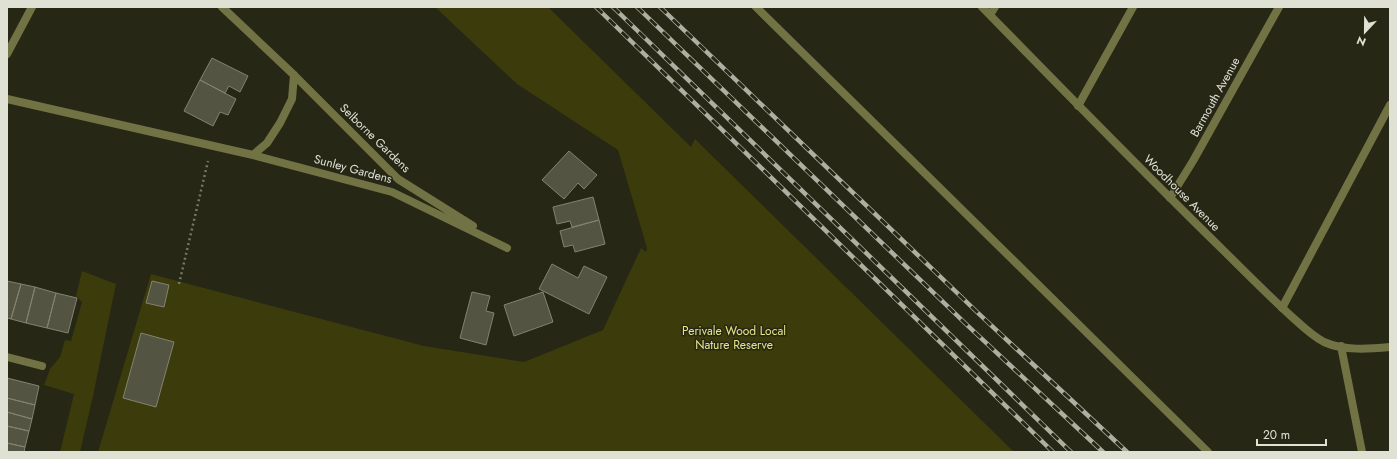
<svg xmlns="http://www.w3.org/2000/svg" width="1397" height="459" font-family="Jost,sans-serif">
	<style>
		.green { fill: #3b3b0c }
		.building { fill: #535441; stroke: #82846f }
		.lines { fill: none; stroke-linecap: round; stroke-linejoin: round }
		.path { stroke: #767767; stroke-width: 2.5; stroke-dasharray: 2 3; stroke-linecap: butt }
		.lane { stroke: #727344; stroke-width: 8 }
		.street { stroke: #727344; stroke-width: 8 }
		.rail-casing { stroke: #aeafa1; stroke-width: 4.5 }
		.rail { stroke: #262715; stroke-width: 3; stroke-dasharray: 9; stroke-linecap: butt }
		.labels { text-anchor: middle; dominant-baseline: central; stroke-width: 3; stroke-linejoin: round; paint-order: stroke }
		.street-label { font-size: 12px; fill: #e0e1d5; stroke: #262715 }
		.park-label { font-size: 12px; fill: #e6e888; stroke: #262715 }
	</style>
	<rect width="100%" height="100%" fill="#262715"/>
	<path class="green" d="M435,7H548L691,147L695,139L1014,452H98L151,274L424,346L524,362L603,330L641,248L646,252L647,248L618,150L517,84Z
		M82,271L116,284L93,396L80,452H60L74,394L44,385L50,369L60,357L65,340L71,341L82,302L76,296Z"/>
	<path class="building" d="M212,58L248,76L240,92L229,86L225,93L200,80Z
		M200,80L236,99L228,115L220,112L213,126L184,111Z
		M569,151L597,175L584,189L578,183L564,199L542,180Z
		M593,197L599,220L572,227L570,221L557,224L553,207Z
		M599,220L605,244L575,252L573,245L564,247L560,231Z
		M552,264L578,278L584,266L607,277L589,314L539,289Z
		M7,281L21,284L11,319L7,318Z
		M152,281L169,285L164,307L146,303Z
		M21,284L35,287L26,323L11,319Z
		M35,287L56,293L47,328L26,323Z
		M472,292L490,296L486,311L494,313L486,345L460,338Z
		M543,292L553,322L514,336L504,305Z
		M56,293L77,298L68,333L47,328Z
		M141,333L174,342L156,407L123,398Z
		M7,378L39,386L35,405L7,398Z
		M7,398L35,405L32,419L7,412Z
		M7,412L32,419L29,431L7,426Z
		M7,426L29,431L25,447L7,443Z
		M7,443L25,447L24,452H7Z"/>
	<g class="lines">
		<path class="path" d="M179,284L208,161"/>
		<path class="lane" d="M756,7L1208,452
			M1078,106L1133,7
			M1282,308L1390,105
			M1341,346L1362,452"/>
		<path class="street" d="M222,7L294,75L398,179L473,226
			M982,7C1063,90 1143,172 1225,252C1247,274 1268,295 1291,316C1301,325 1312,336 1324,342C1344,351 1369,349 1390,347
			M990,15L995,7
			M7,54L32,7
			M7,99L253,155L392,192L507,248
			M253,155L267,143L280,123L292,99L294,75
			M1170,198L1193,161L1279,7
			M7,357L42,366"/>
		<defs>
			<path id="rail" d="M596,7L1053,452
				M613,7L1071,452
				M637,7L967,325L1103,452
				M660,7L978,313L1127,452"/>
		</defs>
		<use href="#rail" class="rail-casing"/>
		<use href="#rail" class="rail"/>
	</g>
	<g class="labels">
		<g class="street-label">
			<text transform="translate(1215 97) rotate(-61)">Barmouth Avenue</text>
			<text transform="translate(375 138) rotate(44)">Selborne Gardens</text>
			<text transform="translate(353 169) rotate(15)">Sunley Gardens</text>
			<text transform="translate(1182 193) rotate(45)">Woodhouse Avenue</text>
		</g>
		<g class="park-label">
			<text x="734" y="331">Perivale Wood Local<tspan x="734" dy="14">Nature Reserve</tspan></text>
		</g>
	</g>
	<rect width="1397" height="459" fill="none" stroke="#e0e1d5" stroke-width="16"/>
	<g transform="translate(1365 32) rotate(202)" stroke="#262715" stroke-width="3" paint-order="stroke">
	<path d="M0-3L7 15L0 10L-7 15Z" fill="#e0e1d5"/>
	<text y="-6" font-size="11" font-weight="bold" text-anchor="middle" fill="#e0e1d5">N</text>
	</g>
	<path d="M1257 439v6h69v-6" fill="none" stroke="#e0e1d5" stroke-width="2"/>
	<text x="1263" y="439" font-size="12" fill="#e0e1d5" stroke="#262715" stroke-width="3" paint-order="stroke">20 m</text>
</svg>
